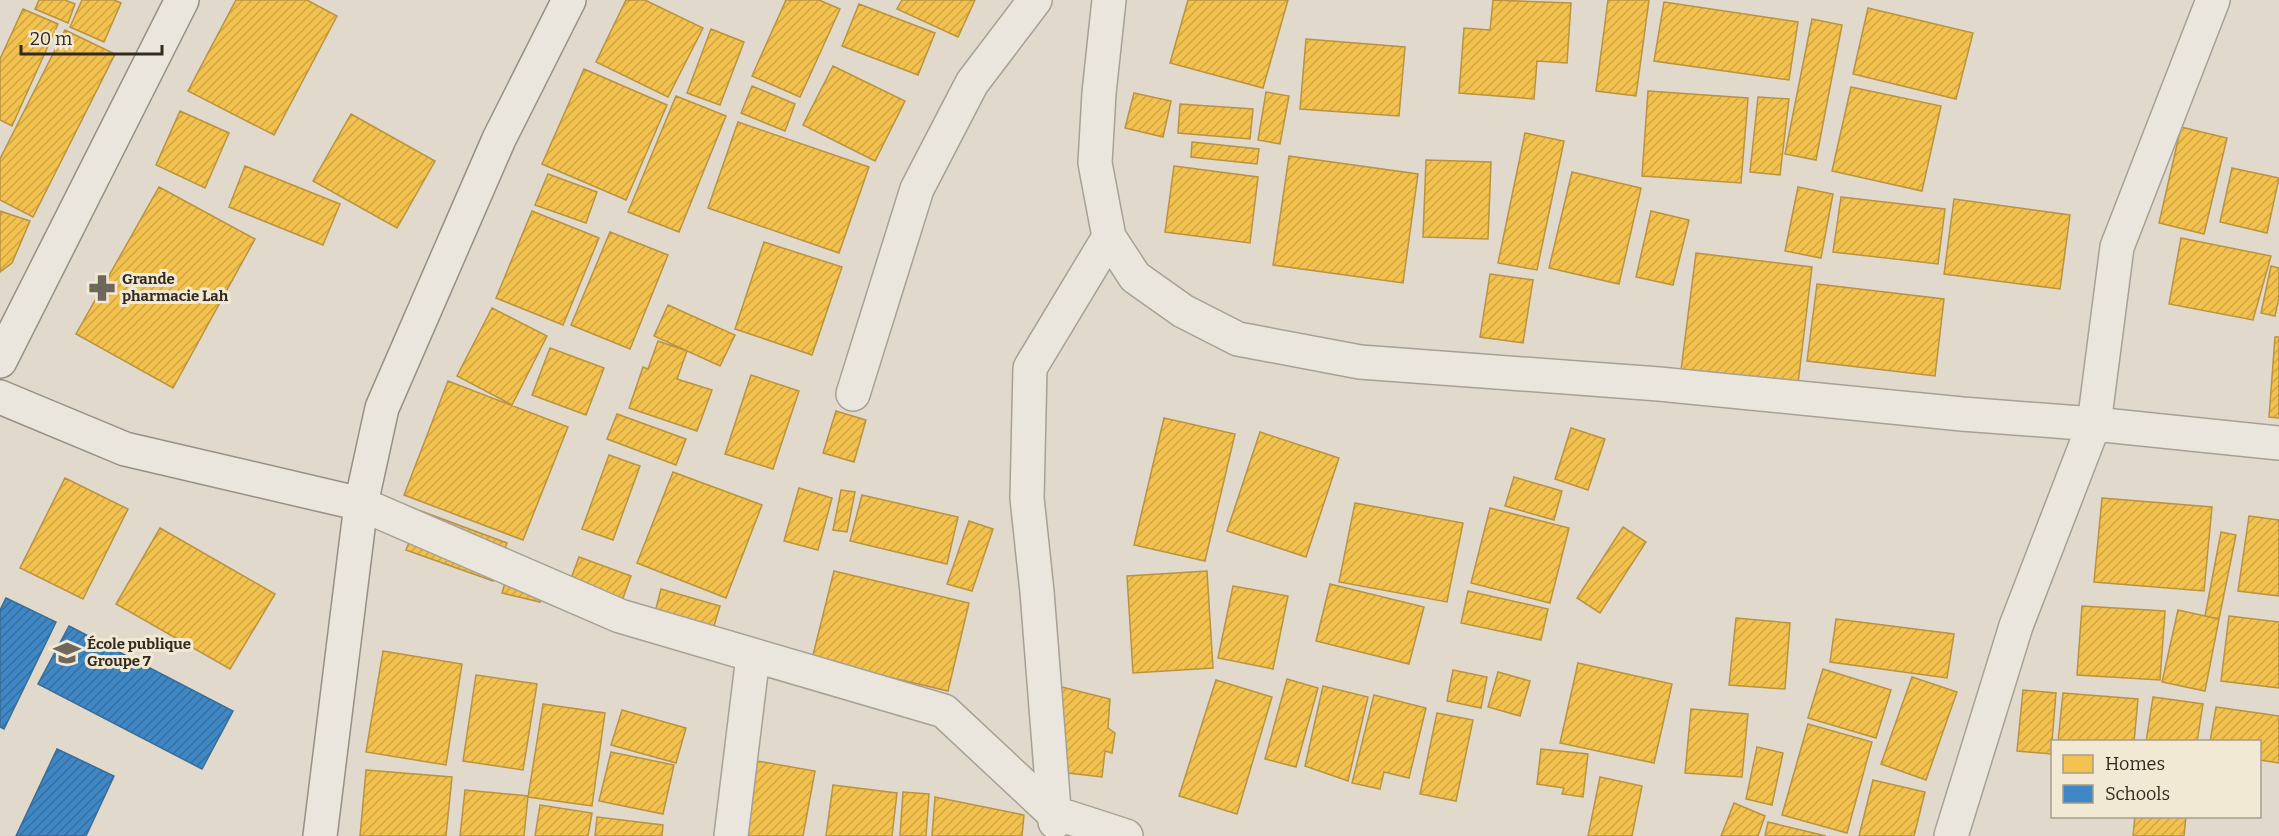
<svg xmlns="http://www.w3.org/2000/svg" width="2279" height="836" font-family="Bitter,serif">
	<style>
		.homes { fill: url(#homes-hatch); stroke: #b99340; stroke-width: 1.5 }
		.schools { fill: url(#schools-hatch); stroke: #3b6c93; stroke-width: 1.5 }
		.lines { fill: none; stroke-linecap: round; stroke-linejoin: round }
		.street-casing { stroke: #a6a095; stroke-width: 36 }
		.secondary-casing { stroke: #968f86; stroke-width: 36 }
		.street { stroke: #eae6dd; stroke-width: 33 }
		.secondary { stroke: #eae6dd; stroke-width: 33 }
		.labels { text-anchor: middle; dominant-baseline: central; stroke-width: 6; stroke-linejoin: round; paint-order: stroke }
		.poi-label { font-size: 15px; font-weight: bold; fill: #33291f; stroke: #f1e9d3; text-anchor: start }
	</style>
	<defs>
		<pattern id="homes-hatch" width="6" height="6" patternUnits="userSpaceOnUse" patternTransform="scale(1.5)"><rect width="6" height="6" fill="#f2c14e"/><path d="M-1 1l2-2M0 6l6-6M5 7l2-2" fill="none" stroke="#d0a644"/></pattern>
		<pattern id="schools-hatch" width="6" height="6" patternUnits="userSpaceOnUse" patternTransform="scale(1.5)"><rect width="6" height="6" fill="#3f88c5"/><path d="M-1 1l2-2M0 6l6-6M5 7l2-2" fill="none" stroke="#356f9f"/></pattern>
	</defs>
	<rect width="100%" height="100%" fill="#e1dacc"/>
	<path class="homes" d="M39,0H65L75,4L68,23L35,9Z
		M82,0H114L121,3L104,42L70,27Z
		M236,0H307L337,16L274,135L188,91Z
		M626,0H645L703,28L668,97L596,62Z
		M786,0H819L840,9L800,97L752,76Z
		M902,0H975L958,37L897,9Z
		M1188,0H1288L1263,88L1170,63Z
		M1493,0L1571,3L1567,63L1537,61L1534,99L1459,93L1464,28L1490,30Z
		M1608,0H1649L1636,96L1596,91Z
		M1664,2L1798,22L1789,80L1654,61Z
		M859,4L935,33L918,75L842,46Z
		M1868,8L1973,33L1956,99L1853,74Z
		M23,9L58,24L12,126L0,120V59Z
		M1812,19L1842,25L1816,160L1785,154Z
		M711,29L744,42L720,105L687,93Z
		M65,30L115,54L33,217L0,200V159Z
		M1306,39L1405,47L1399,116L1300,109Z
		M833,66L905,101L875,161L803,125Z
		M584,69L667,105L626,200L542,164Z
		M752,86L795,104L785,131L741,113Z
		M1851,87L1941,106L1922,191L1832,171Z
		M1648,91L1748,98L1741,183L1642,176Z
		M1266,92L1289,96L1280,144L1258,140Z
		M1134,93L1171,101L1163,137L1125,128Z
		M676,96L726,116L679,232L628,212Z
		M1758,97L1789,99L1780,175L1750,172Z
		M1180,104L1253,109L1250,139L1178,133Z
		M180,111L229,133L205,188L156,165Z
		M351,114L435,161L397,228L313,181Z
		M738,122L869,167L839,253L708,208Z
		M2181,127L2227,138L2204,234L2159,223Z
		M1525,133L1564,141L1537,270L1498,263Z
		M1192,142L1259,149L1257,164L1191,157Z
		M1289,156L1418,174L1403,283L1273,265Z
		M1426,160L1491,162L1488,239L1423,237Z
		M245,166L340,204L323,245L229,207Z
		M1174,166L1258,177L1250,243L1165,232Z
		M2232,168L2279,178L2267,233L2220,222Z
		M1572,172L1641,188L1619,284L1549,268Z
		M548,174L597,192L586,223L535,205Z
		M159,187L255,239L173,388L76,334Z
		M1798,187L1833,194L1821,258L1785,251Z
		M1841,197L1945,209L1938,264L1833,252Z
		M1954,199L2070,215L2060,289L1944,274Z
		M0,211L30,221L12,263L0,272Z
		M532,211L599,238L563,325L496,298Z
		M1651,211L1689,220L1673,285L1636,277Z
		M610,232L668,255L630,349L571,325Z
		M2181,238L2271,256L2253,320L2169,304Z
		M764,242L842,267L812,355L735,329Z
		M1696,253L1812,267L1797,392L1680,378Z
		M2271,266L2279,268V297L2275,316L2261,313Z
		M1490,274L1533,280L1523,343L1480,337Z
		M1817,284L1944,299L1935,376L1807,361Z
		M668,305L735,335L720,366L654,336Z
		M492,308L547,336L512,405L457,376Z
		M2275,337H2279V418L2269,417Z
		M658,341L687,351L677,379L712,390L697,431L629,408L643,367L648,369Z
		M550,348L604,368L586,415L532,395Z
		M751,375L799,391L773,469L725,454Z
		M448,381L568,427L523,540L404,495Z
		M836,411L866,420L854,462L823,453Z
		M617,414L686,439L676,465L607,439Z
		M1164,418L1235,434L1205,561L1134,545Z
		M1571,428L1605,439L1588,490L1555,479Z
		M1260,432L1339,458L1306,557L1227,531Z
		M609,455L640,466L613,540L582,529Z
		M673,472L762,505L726,598L637,563Z
		M1514,477L1562,491L1554,520L1505,506Z
		M65,478L128,509L83,599L20,568Z
		M799,488L832,498L818,550L784,541Z
		M841,490L855,492L847,532L833,530Z
		M862,495L958,517L947,564L850,541Z
		M2102,498L2212,507L2204,591L2094,582Z
		M1355,503L1463,523L1447,602L1339,582Z
		M1490,508L1569,528L1550,603L1471,583Z
		M421,511L507,543L493,581L406,550Z
		M2249,516L2279,520V596L2238,591Z
		M969,521L993,529L972,591L947,584Z
		M1623,527L1646,542L1600,613L1577,598Z
		M160,528L275,594L230,669L116,604Z
		M2221,532L2236,535L2219,619L2205,616Z
		M579,557L631,576L619,609L567,589Z
		M512,559L548,569L540,602L502,593Z
		M834,571L969,603L948,691L812,659Z
		M1207,571L1213,668L1133,673L1127,576Z
		M1330,584L1424,607L1409,664L1316,641Z
		M1233,586L1288,596L1273,669L1218,658Z
		M661,589L720,606L713,629L655,612Z
		M1468,591L1548,609L1541,640L1461,623Z
		M2082,606L2165,611L2160,680L2077,675Z
		M2178,610L2219,619L2205,691L2162,682Z
		M2229,616L2279,622V688L2221,681Z
		M1736,618L1790,623L1785,689L1729,685Z
		M1836,619L1954,634L1947,678L1830,662Z
		M383,651L462,664L446,765L366,752Z
		M1578,663L1672,684L1654,763L1560,743Z
		M1823,669L1891,690L1876,738L1808,718Z
		M1453,670L1487,677L1481,708L1447,701Z
		M1498,672L1530,681L1520,716L1488,707Z
		M476,675L537,684L523,770L463,761Z
		M1912,677L1957,692L1926,780L1881,764Z
		M1287,679L1318,688L1296,767L1265,759Z
		M1216,680L1272,697L1237,814L1179,796Z
		M1058,686L1110,699L1108,728L1115,733L1112,753L1105,751L1102,777L1059,772Z
		M1323,686L1368,697L1348,781L1305,766Z
		M2023,690L2056,693L2051,754L2017,751Z
		M2063,693L2138,699L2134,742H2058Z
		M1374,695L1426,708L1409,778L1384,772L1380,789L1352,783Z
		M2153,697L2203,704L2197,742H2146Z
		M543,704L605,713L592,806L528,797Z
		M2216,707L2279,716V763L2260,760V742H2210Z
		M1691,709L1748,714L1742,777L1685,773Z
		M622,710L686,728L676,763L611,745Z
		M1437,713L1473,720L1456,801L1420,794Z
		M1808,724L1872,742L1847,833L1782,815Z
		M1757,747L1783,753L1772,805L1746,799Z
		M1541,749L1588,754L1583,797L1562,794L1564,788L1537,784Z
		M611,752L674,765L663,814L599,801Z
		M757,761L815,771L803,836H744Z
		M366,770L452,777L446,836H360Z
		M1600,777L1642,786L1632,836H1588Z
		M1873,780L1925,792L1914,836H1859Z
		M833,785L897,793L892,836H826Z
		M465,790L528,796L524,836H460Z
		M903,792L929,794L926,836H900Z
		M935,797L1024,815L1022,836H932Z
		M1734,803L1765,816L1758,836H1721Z
		M540,805L592,813L588,836H535Z
		M2135,816H2186L2184,836H2133Z
		M597,817L663,825L662,836H595Z
		M1768,822L1826,836H1765Z"/>
	<path class="schools" d="M6,598L56,622L4,729L0,727V610Z
		M69,626L233,711L202,769L38,684Z
		M57,749L114,776L86,836H16Z"/>
	<g class="lines">
		<defs>
			<path id="street" d="M1109,0L1099,93L1095,163L1109,237L1135,277L1183,311L1238,339L1360,362L1659,384L1962,414L2094,424L2279,443
				M853,394L917,189L972,83L1035,0
				M361,504L620,616L944,711L1052,812L1126,836
				M1055,822L1037,592L1027,498L1030,368L1109,237
				M731,836L753,656
				M1951,836L2016,626L2094,424L2117,247L2213,0"/>
			<path id="secondary" d="M0,361L182,0
				M0,397L125,449L361,504
				M320,836L361,504L382,408L499,139L569,0"/>
		</defs>
		<use href="#street" class="street-casing"/>
		<use href="#secondary" class="secondary-casing"/>
		<use href="#street" class="street"/>
		<use href="#secondary" class="secondary"/>
	</g>
	<defs>
		<symbol id="pharmacy-bare" viewBox="-9 -9 18 18"><path d="M-2-6h4v4h4v4h-4v4h-4v-4h-4v-4h4Z" fill="#70675c" stroke="#f1e9d3" stroke-width="2.5" paint-order="stroke"/></symbol>
		<symbol id="school-bare" viewBox="-9 -9 18 18"><path d="M0-5L7-2L0 1L-7-2ZM-4 1L0 2.5L4 1V4Q0 6-4 4Z" fill="#70675c" stroke="#f1e9d3" stroke-width="2.5" paint-order="stroke"/></symbol>
	</defs>
	<g fill-rule="evenodd">
		<use href="#pharmacy-bare" x="83" y="269" width="38" height="38"/>
		<use href="#school-bare" x="48" y="634" width="38" height="38"/>
	</g>
	<g class="labels">
		<g class="poi-label">
			<text x="122" y="279">Grande<tspan x="122" dy="17">pharmacie Lah</tspan></text>
			<text x="87" y="644">École publique<tspan x="87" dy="17">Groupe 7</tspan></text>
		</g>
	</g>
	<rect x="2051" y="740" width="210" height="78" fill="#f1e9d3" stroke="#a59c8b" stroke-width="1.5"/>
	<rect x="2063" y="755" width="30" height="18" fill="#f2c14e" stroke="#a59c8b" stroke-width="1.5"/>
	<text x="2105" y="770" font-size="18" fill="#33291f">Homes</text>
	<rect x="2063" y="785" width="30" height="18" fill="#3f88c5" stroke="#a59c8b" stroke-width="1.5"/>
	<text x="2105" y="800" font-size="18" fill="#33291f">Schools</text>
	<path d="M21 45v9h141v-9" fill="none" stroke="#33291f" stroke-width="3"/>
	<text x="30" y="45" font-size="18" fill="#33291f" stroke="#f1e9d3" stroke-width="4.5" paint-order="stroke">20 m</text>
</svg>
